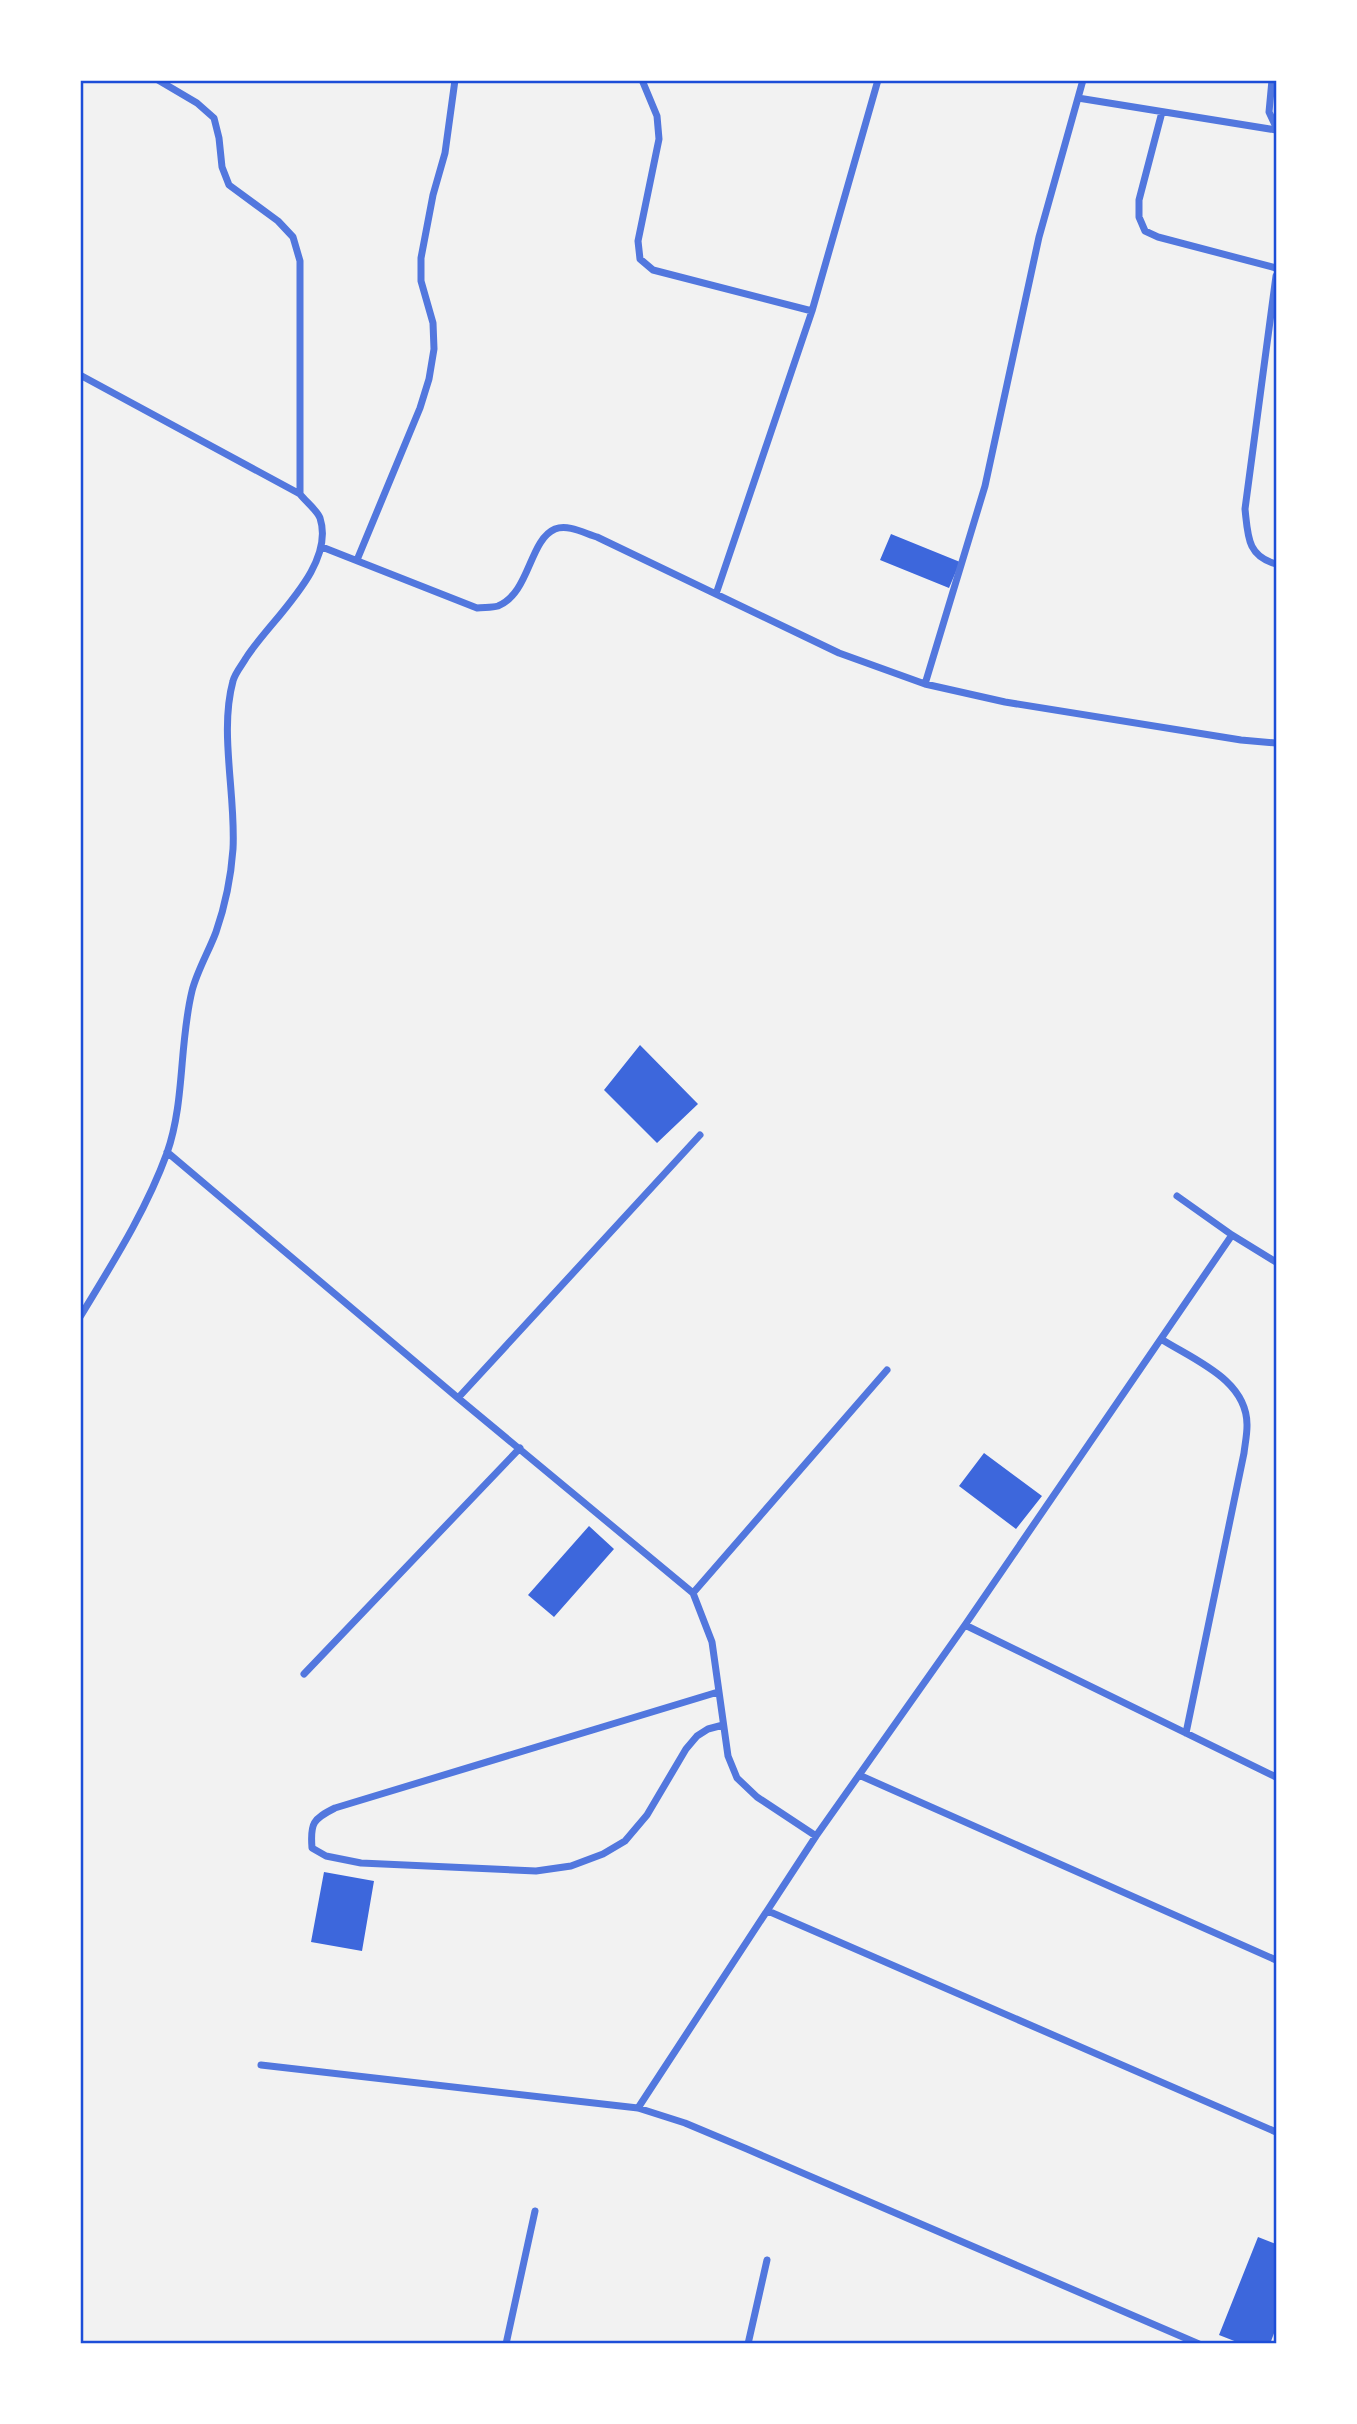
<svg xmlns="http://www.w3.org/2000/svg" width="1357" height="2424" font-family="'Varela Round',sans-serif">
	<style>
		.building { fill: #3d67dc }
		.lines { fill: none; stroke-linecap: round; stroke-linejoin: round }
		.minor { stroke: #5277de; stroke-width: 7 }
		.neatline { fill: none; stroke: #1d4ed8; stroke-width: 2.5 }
	</style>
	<rect width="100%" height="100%" fill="#f2f2f2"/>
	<path class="building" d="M891,534L960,562L949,588L880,560Z
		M640,1045L698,1104L657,1143L604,1090Z
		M984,1453L1042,1496L1016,1529L959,1486Z
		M589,1526L614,1549L554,1617L528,1595Z
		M324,1872L374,1881L362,1951L311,1942Z
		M1258,2237L1276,2244V2328L1270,2344H1242L1219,2335Z"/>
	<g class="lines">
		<path class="minor" d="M158,80L197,103L214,118L219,138L222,167L229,185L278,221L293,237L300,261V494
			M642,80L657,116L659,139L638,241L640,259L653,270L812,311
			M1272,80L1269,112L1276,127
			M1078,98L1276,130
			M1162,112L1139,200V217L1145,231L1158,237L1276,268
			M1276,276L1245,509C1248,536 1247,556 1276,564
			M80,375L300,494C305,501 317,510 320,518C336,567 270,620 246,658C242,665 235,673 233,681C219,732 236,795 233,849C231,877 225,906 216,932C209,951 197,971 192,991C179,1044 185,1102 167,1153C146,1211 112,1264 80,1317
			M322,547L477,608C483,607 492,608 498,606C530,593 529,540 555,529C568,524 584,533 597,537L839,653L925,684L1005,702L1241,740L1276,743
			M357,560L420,408L429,379L434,349L433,323L421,281V258L433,195L445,153L455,80
			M716,594L812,311L878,80
			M925,684L985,486L1039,237L1083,80
			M167,1152L458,1398L693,1593L712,1642L728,1756L737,1778L757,1797L816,1836
			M1177,1196L1232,1235L1276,1262
			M1161,1339C1194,1360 1248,1380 1247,1426C1247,1435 1245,1444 1244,1453L1186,1733
			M458,1398L700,1135
			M693,1593L887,1370
			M965,1625L1276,1777
			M304,1674L520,1448
			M718,1692L335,1808C313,1819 310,1823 312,1848L326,1856L361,1863L536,1871L571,1866L603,1854L625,1841L647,1815L686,1749L697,1736L708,1729L723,1725
			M859,1775L1276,1960
			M768,1911L1276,2132
			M261,2065L638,2108L685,2123L747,2149L1199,2344
			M638,2108L816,1836L965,1625L1232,1235
			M506,2344L535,2211
			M748,2344L767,2260"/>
	</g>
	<rect width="1357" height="2424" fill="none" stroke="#ffffff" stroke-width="164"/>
	<rect x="82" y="82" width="1193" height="2260" class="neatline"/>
</svg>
